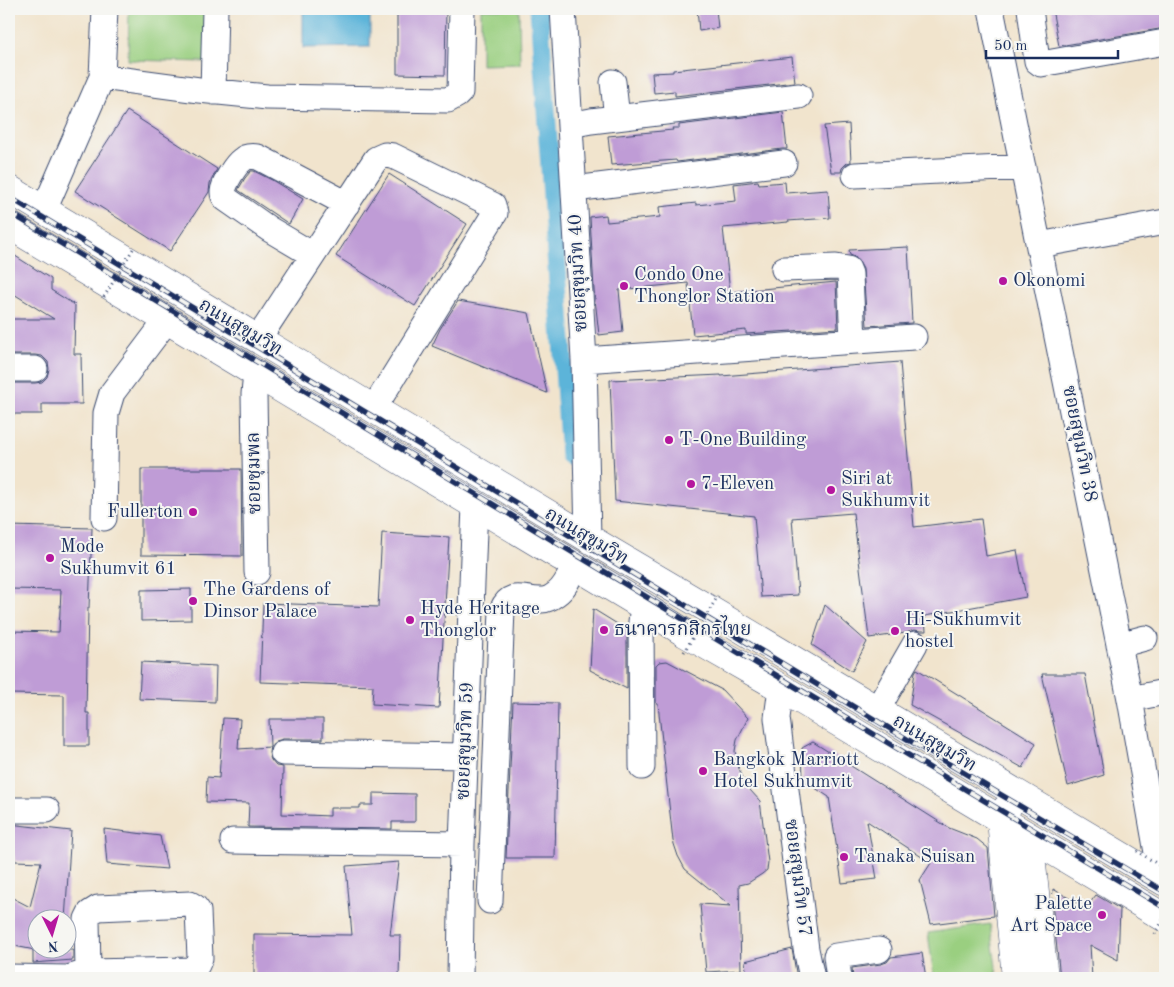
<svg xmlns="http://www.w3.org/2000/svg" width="1174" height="987" font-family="'Old Standard TT','Noto Serif Thai',serif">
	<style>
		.green { fill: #9acf80; stroke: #5a7f6f }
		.water { fill: #5bb4d9; stroke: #3b729c }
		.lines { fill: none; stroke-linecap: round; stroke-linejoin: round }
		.canal { stroke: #5bb4d9; stroke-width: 19 }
		.building { fill: #bf9cd6 }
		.minor-casing { stroke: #3b4a6f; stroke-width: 27 }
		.major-casing { stroke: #3b4a6f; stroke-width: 29 }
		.minor { stroke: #fff; stroke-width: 25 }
		.major { stroke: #fff; stroke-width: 28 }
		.rail-casing { stroke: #1b2f5e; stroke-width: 5.5 }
		.rail { stroke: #f6f6f2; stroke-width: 4; stroke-dasharray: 11; stroke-linecap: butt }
		.path-bridge { stroke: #3b4a6f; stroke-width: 3; stroke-dasharray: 1 4; stroke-linecap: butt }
		.poi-dot { fill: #b5179e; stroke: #f6f6f2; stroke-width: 2 }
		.labels { text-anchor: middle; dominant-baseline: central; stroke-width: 4; stroke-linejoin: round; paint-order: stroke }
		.street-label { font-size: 19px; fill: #1b2f5e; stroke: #f6f6f2 }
		.poi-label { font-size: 19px; fill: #1b2f5e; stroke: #f6f6f2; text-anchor: start }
	</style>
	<rect width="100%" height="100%" fill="#f6f6f2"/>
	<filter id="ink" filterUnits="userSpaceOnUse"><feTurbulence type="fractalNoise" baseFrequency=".02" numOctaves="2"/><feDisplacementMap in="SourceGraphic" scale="10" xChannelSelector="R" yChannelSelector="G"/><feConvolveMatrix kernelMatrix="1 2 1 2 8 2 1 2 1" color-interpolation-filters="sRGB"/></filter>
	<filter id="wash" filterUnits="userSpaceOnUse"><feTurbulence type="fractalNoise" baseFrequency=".0096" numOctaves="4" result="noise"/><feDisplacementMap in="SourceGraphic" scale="20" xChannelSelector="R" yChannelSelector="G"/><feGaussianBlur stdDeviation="1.12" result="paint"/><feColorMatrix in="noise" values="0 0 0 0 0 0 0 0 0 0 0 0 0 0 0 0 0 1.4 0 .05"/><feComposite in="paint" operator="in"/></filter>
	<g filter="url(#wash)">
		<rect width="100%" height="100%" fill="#f1e4cd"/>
		<path class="green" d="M129,9H207L206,62L128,60Z
			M481,9H519L520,64L481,65Z
			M990,924L997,974L969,978H934L928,933Z"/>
		<path class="water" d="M303,9H370V47L303,48Z"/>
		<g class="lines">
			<path class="canal" d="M539,9L570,456"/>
		</g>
		<g id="blocks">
			<path class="building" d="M397,9H446L445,75L397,74Z
				M697,9H716L718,28L699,31Z
				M1052,9H1165V28L1059,46Z
				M792,57L795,82L675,96V91L654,93L652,73L673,72V70Z
				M127,111L217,169L210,183L209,192L170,251L75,191Z
				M783,112L787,149H782L677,162L676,160L611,165L608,136L673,130L672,128H679V125Z
				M849,124L851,162L847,163L842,168L841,172H831L824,126Z
				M251,171H254L272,180L303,199L289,224L238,190L245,178Z
				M389,174L467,224L415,306L336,256Z
				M758,181L759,184L785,182L786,193L828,190L830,218L788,221V222L723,228L730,292L836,282L838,328L746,334V330L693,335L688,283L619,290L623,332L599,335L594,290L590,217L606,215L607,222L660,217L659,207L696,203V205L736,201L734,184Z
				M908,247L912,323L867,326L863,269L857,258L850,255L849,250Z
				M9,252L51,279V290L75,305L74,354H81L82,404H42V414H9V383H35L42,382L47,377L49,369L48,362L42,356L35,355H9V319H54L9,291Z
				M458,301L529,313L547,393L432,346L440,329Z
				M900,362L914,527L981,519L986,556L1017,550L1026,597L925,616L926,631H921L914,630L906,633L869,638L853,513L792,518L798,595L761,597L754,516L615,501L610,380L721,375V376Z
				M141,469H241L242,556L141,555Z
				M9,526L92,528L89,608H88L86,713H89V746H64V695L9,694V631L59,632L61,590L9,589Z
				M382,533L449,537L439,708L372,704L373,686L260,682L263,603L378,607Z
				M191,589V620L141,621V590Z
				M825,605L867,642L852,671L812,645Z
				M593,609L627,630V689L590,670Z
				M667,661L722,690L748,718L737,740L735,751L737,764L743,778L750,790L760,801L768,862L767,870L762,874L748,883L739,885L741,970L706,972L700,904L731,906L685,869L678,856L673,841L658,704L656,703V665L659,662Z
				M141,662L216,666L215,702L139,699Z
				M917,669L1036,743L1023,768L910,705L915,672Z
				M1042,674H1085L1104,775L1068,786Z
				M513,702L558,703L555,858H506Z
				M223,718L240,719L238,749L270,747L269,719H323V739H283L276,741L270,746L269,753L271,760L276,766L283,767L282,814L330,816V808H360V805H373V793L415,794V822H392V829L248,827L249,803L206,802L207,777L219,778Z
				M813,742L949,828L977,839L988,848L994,916L931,924L920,880L931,863L867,821L877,879L842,883L829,797L803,780L802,748Z
				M9,824L71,831L65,920H38V950H73V960L33,963V950H35L9,945V896L30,907L41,862L15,861Z
				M104,829L160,836L167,869L107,864Z
				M399,862L390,935H400L399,978H254V934L352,935L346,866Z
				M1053,889L1086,908L1096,895L1120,909L1118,960L1090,945L1092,978H1060L1052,902Z
				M792,949L797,978H747L745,961Z
				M922,953L926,978H853L852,968L881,964L887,962L891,957Z"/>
		</g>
	</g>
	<g filter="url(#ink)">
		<use href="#blocks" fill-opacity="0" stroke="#3b4a6f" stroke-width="1"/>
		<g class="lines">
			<defs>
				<path id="minor" d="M563,9L584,360L588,538
					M991,9L1130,699L1162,881
					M1030,9L1037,61L1041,64L1165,42
					M102,77L199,90L267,97L448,100L457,95L460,92L462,9
					M613,82L617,118
					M213,92L215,9
					M570,125L591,121L799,96
					M855,175L1023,167
					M574,189L784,163
					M44,210L102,77L105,9
					M1039,245L1165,222
					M313,255L269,229L226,199C224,196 223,196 223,192C224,183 235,165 242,160C246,156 252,156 258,157L347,204
					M784,269L836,267L848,269L850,274L853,341
					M258,339L376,159L385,155L393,156L493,205L495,213L374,408
					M584,360L914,337
					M9,369H35
					M256,373L254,394L257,572
					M104,518L106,413L112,393L167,320
					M1119,645L1145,638
					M781,688L777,718L806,949L812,978
					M1130,699L1165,692
					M877,710L915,644
					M283,753L465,756
					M642,767L641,622L643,606
					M9,810H47
					M233,841L462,844
					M490,901L502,610C511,589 524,601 542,600C547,600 552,597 556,594C566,587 570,575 575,565
					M9,977L68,978L88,972L190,970L197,965L200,958L198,911L195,907L190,904L98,908L90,913L87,919L88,972
					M460,978L462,844L475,505
					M839,978L836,956L879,950"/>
				<path id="major" d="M9,189L588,538L700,604L1165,882
					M9,225L643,606L685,633L781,688L1165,918
					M1007,808L1001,820L1016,978
					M1029,837L1044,978"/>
			</defs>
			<use href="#minor" class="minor-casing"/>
			<use href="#major" class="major-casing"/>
			<use href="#minor" class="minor"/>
			<use href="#major" class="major"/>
			<defs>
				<path id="rail" d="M9,197L917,745L1165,892
					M9,212L953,782L1165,908"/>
			</defs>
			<use href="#rail" class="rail-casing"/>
			<use href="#rail" class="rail"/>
			<path class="path-bridge" d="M104,297L133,249
				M684,652L718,596
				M1137,851L1165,869
				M1155,934L1165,917"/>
		</g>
	</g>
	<g class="poi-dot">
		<circle cx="1003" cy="281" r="5"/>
		<circle cx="624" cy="286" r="5"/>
		<circle cx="669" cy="440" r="5"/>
		<circle cx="691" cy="484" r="5"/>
		<circle cx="831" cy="490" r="5"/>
		<circle cx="193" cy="512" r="5"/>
		<circle cx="50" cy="558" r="5"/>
		<circle cx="193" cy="601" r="5"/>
		<circle cx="410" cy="620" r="5"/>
		<circle cx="604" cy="630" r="5"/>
		<circle cx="895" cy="631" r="5"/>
		<circle cx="703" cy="771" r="5"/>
		<circle cx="844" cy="857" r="5"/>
		<circle cx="1102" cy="915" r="5"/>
	</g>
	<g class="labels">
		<g class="street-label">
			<text transform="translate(579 273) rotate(-93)">ซอยสุขุมวิท 40</text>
			<text transform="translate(240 328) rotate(31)">ถนนสุขุมวิท</text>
			<text transform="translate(1079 444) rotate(79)">ซอยสุขุมวิท 38</text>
			<text transform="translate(255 473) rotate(-91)">ซอยชุมพล</text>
			<text transform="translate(586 537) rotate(31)">ถนนสุขุมวิท</text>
			<text transform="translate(466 741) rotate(-88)">ซอยสุขุมวิท 59</text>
			<text transform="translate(934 744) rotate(31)">ถนนสุขุมวิท</text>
			<text transform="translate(797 878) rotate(83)">ซอยสุขุมวิท 57</text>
		</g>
		<g class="poi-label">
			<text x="634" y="275">Condo One<tspan x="634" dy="22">Thonglor Station</tspan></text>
			<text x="1013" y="281">Okonomi</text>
			<text x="679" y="440">T-One Building</text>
			<text x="841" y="479">Siri at<tspan x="841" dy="22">Sukhumvit</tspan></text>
			<text x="701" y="484">7-Eleven</text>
			<text x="183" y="512" text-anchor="end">Fullerton</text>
			<text x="60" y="547">Mode<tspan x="60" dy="22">Sukhumvit 61</tspan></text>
			<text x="203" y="590">The Gardens of<tspan x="203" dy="22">Dinsor Palace</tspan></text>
			<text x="420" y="609">Hyde Heritage<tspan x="420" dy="22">Thonglor</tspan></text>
			<text x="905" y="620">Hi-Sukhumvit<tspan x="905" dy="22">hostel</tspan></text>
			<text x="614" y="630">ธนาคารกสิกรไทย</text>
			<text x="713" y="760">Bangkok Marriott<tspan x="713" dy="22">Hotel Sukhumvit</tspan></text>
			<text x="854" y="857">Tanaka Suisan</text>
			<text x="1092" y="904" text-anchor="end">Palette<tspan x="1092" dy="22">Art Space</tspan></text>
		</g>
	</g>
	<rect width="1174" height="987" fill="none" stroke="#f6f6f2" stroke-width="30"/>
	<g transform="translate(52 934) rotate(175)"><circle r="24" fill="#f6f6f2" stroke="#9ea6b7"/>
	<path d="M0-4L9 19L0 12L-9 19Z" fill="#b5179e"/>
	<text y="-8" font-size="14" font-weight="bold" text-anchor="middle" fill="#1b2f5e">N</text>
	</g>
	<path d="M986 50v8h132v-8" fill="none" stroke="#1b2f5e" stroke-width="2.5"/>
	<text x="994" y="50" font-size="15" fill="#1b2f5e" stroke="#f6f6f2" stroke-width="4" paint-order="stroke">50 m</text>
</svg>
